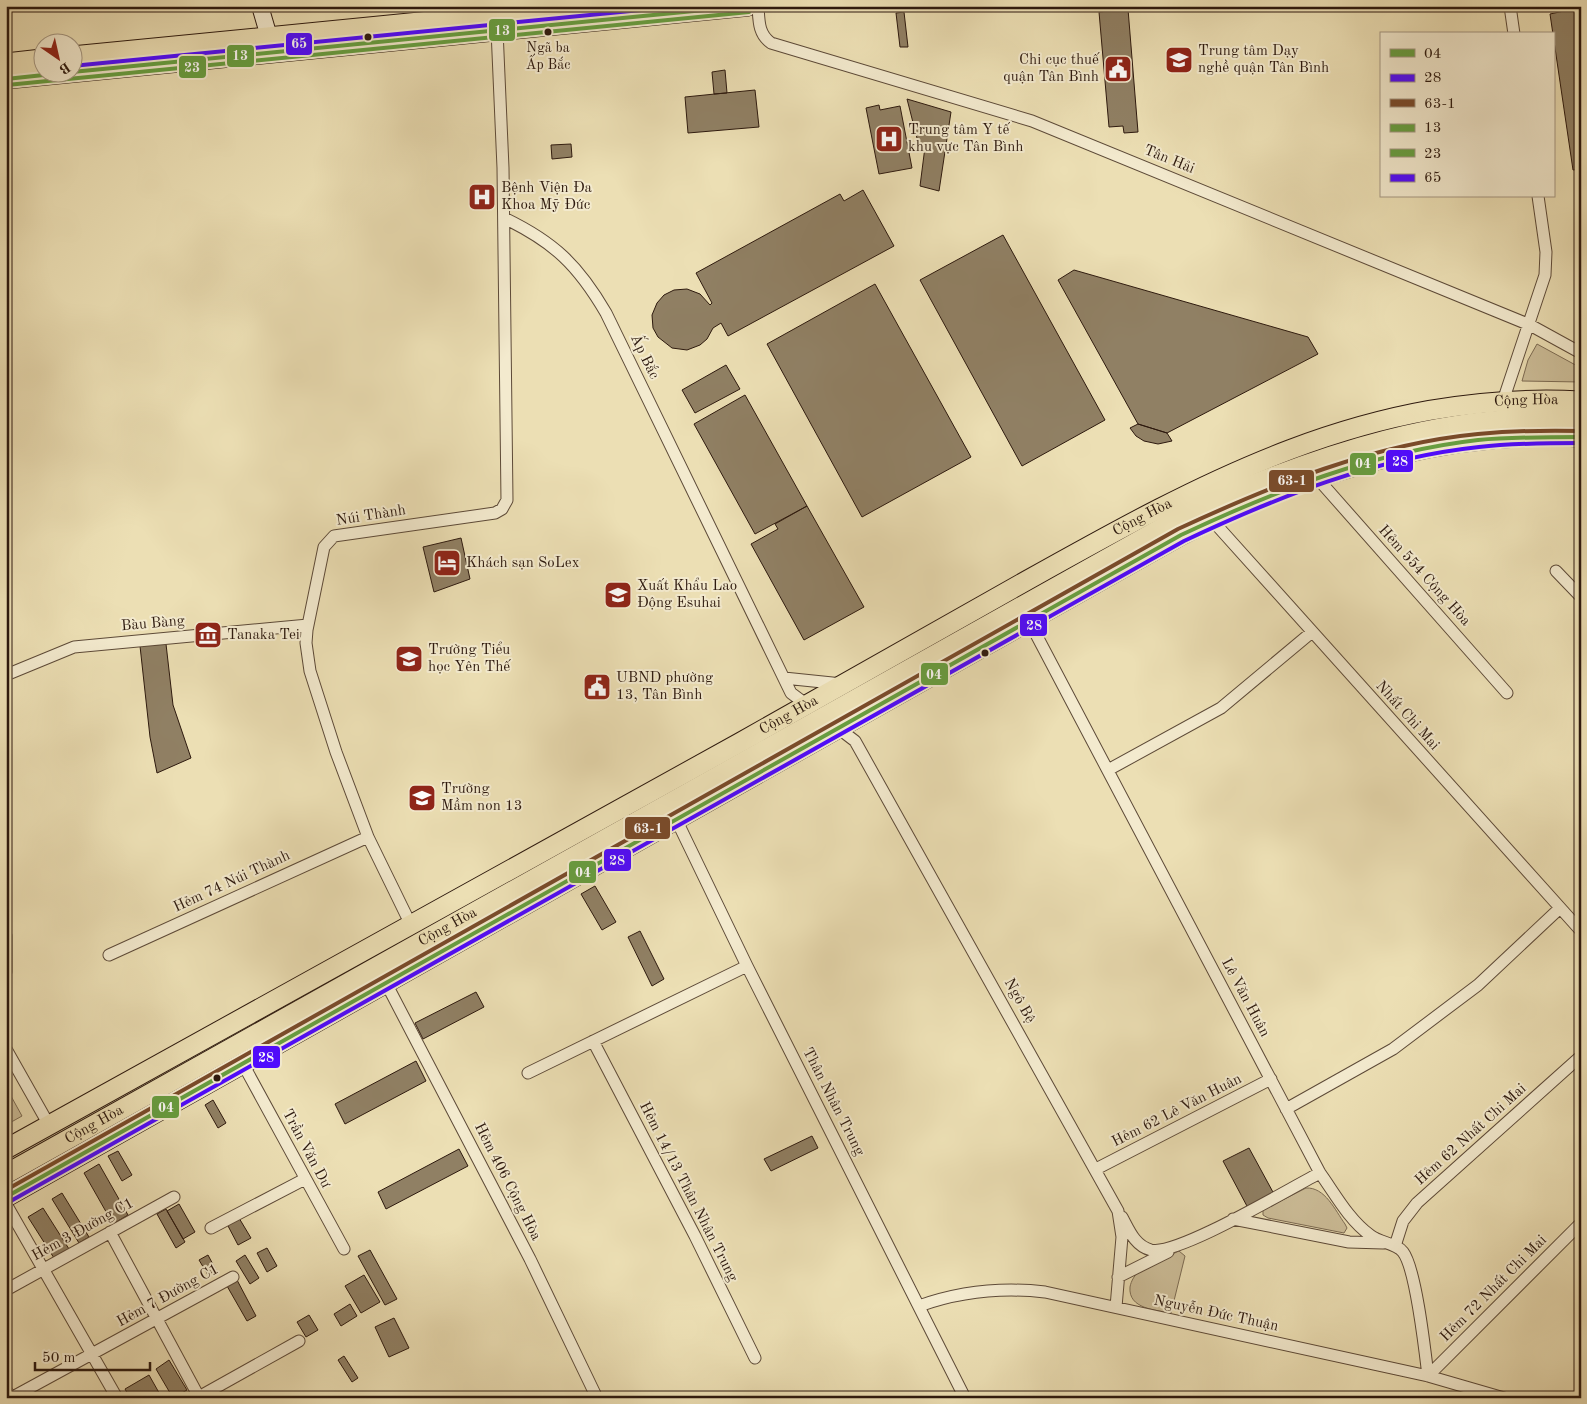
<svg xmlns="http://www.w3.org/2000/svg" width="1587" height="1404" font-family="'Old Standard TT',serif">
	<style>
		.green { fill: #ccbd98; stroke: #7c6b53 }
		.building { fill: #908064; stroke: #2d190e }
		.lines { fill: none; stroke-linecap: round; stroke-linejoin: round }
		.street-casing { stroke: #5d4a38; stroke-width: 13 }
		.secondary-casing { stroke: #2d190e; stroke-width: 18 }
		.primary-casing { stroke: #2d190e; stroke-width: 21 }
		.street { stroke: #f3eace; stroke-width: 11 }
		.secondary { stroke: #f3eace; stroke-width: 16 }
		.primary { stroke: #ecdfb4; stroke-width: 19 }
		.bus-1-casing { stroke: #f3eace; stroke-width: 8 }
		.bus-2-casing { stroke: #f3eace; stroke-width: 8 }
		.bus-3-casing { stroke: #f3eace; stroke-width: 8 }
		.bus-4-casing { stroke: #f3eace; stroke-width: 8 }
		.bus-5-casing { stroke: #f3eace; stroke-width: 8 }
		.bus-6-casing { stroke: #f3eace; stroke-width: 8 }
		.bus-1 { stroke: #679f40; stroke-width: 4 }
		.bus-2 { stroke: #4f0aff; stroke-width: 4 }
		.bus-3 { stroke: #7a4b2a; stroke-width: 4 }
		.bus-4 { stroke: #679f40; stroke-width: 4 }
		.bus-5 { stroke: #679f40; stroke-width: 4 }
		.bus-6 { stroke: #4f0aff; stroke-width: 4 }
		.bus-dot { fill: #2d190e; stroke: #f3eace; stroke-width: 2 }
		.labels { text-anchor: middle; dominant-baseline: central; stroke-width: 4; stroke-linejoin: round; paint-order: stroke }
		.bus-label { font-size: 14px; fill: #2d190e; stroke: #f3eace }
		.poi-label { font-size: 15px; fill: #2d190e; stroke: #f3eace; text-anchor: start }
		.street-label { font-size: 15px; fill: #2d190e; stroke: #f3eace }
		.line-badge { stroke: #f3eace; stroke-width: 2 }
		.badge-label { font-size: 14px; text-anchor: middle; font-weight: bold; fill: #fff }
	</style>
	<rect width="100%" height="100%" fill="#ecdfb4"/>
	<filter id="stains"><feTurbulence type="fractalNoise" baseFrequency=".004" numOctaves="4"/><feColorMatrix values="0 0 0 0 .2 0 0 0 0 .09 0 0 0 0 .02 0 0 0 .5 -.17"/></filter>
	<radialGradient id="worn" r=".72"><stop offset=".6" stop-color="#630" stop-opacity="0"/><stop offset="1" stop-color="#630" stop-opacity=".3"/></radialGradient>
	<path class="green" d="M1537,344L1581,368V382L1522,381L1528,360Z
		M6,1087L22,1116L6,1125Z
		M1306,1188C1325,1187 1335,1210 1345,1224L1347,1228L1344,1233L1268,1218L1263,1215V1210Z
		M1179,1251L1185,1256L1171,1313C1156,1310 1128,1309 1130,1287C1131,1281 1135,1274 1140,1271C1152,1263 1166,1257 1179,1251Z"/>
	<path class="building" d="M1563,6H1581V169L1573,170L1550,14L1564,11Z
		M1128,9L1138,132L1124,133L1123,126L1109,127L1099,12Z
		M904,12L908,47H900L896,13Z
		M725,70L727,93L714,94L712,72Z
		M755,90L759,127L688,133L685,97Z
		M907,99L951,112L939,191L920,186L925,147L919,146Z
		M879,105L880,110L900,106L912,168L879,174L866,108Z
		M571,144L572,157L552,159L551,145Z
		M863,190L894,246L728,336L721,323L713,328L707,339L700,345L687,350L672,348L658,337L653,328L652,315L657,303L664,295L674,290L687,289L700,294L710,305L712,303L696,273L840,194L844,201Z
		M1003,235L1105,420L1022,466L920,280Z
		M1074,270L1308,337L1318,354L1167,433L1138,424L1058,280Z
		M875,284L971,457L862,517L767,344Z
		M726,365L740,389L695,413L682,390Z
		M745,395L807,506L755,534L694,424Z
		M1138,424L1167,433L1172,441L1158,444L1144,441L1136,436L1130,428Z
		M807,506L864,607L804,640L751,544L778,529L775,524Z
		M461,538L470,579L434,592L423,547Z
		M166,644L173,705L191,758L157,773L150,737L140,646Z
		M595,886L616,922L602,930L581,894Z
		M640,931L664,979L652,986L628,937Z
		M476,992L484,1007L423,1039L415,1023Z
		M416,1061L426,1081L345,1124L335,1104Z
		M213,1100L226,1123L218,1128L205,1105Z
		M812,1136L818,1148L771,1171L764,1159Z
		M1249,1148L1274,1194L1248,1208L1223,1161Z
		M459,1149L468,1166L386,1209L378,1192Z
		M118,1151L132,1175L122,1181L108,1156Z
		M99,1164L128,1215L113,1224L84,1173Z
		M62,1193L89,1237L79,1243L52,1199Z
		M179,1204L195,1232L183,1239L167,1211Z
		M43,1208L69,1249L54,1258L28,1217Z
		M166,1209L185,1242L176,1248L157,1214Z
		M239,1218L251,1238L238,1245L227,1224Z
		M267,1248L277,1266L267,1272L257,1253Z
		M370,1250L397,1299L385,1305L358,1256Z
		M208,1255L216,1270L208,1275L199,1260Z
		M245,1255L259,1278L250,1284L236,1261Z
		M364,1275L380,1302L361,1313L345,1286Z
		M237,1280L256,1316L247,1321L227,1286Z
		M350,1304L357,1316L341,1326L334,1314Z
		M309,1315L318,1330L306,1337L297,1322Z
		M394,1318L409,1348L389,1357L375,1327Z
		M344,1356L358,1378L352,1382L338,1360Z
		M169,1360L187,1390L173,1398L156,1369Z
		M149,1375L162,1398H130L125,1389Z"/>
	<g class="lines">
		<defs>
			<path id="street" d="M758,6C759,20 758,34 771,43L1032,121L1530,325L1581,353
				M1510,6L1514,34
				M504,218C554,242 578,265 606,313L791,693L807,705
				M1503,401L1545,275L1546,252L1538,196
				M1318,479L1507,693
				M1212,520L1581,931
				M1556,571L1581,597
				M1029,621L1320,1173C1335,1194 1349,1220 1370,1235C1380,1243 1396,1243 1403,1252C1416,1269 1425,1351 1428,1376
				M6,675L74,647L308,625
				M784,678L842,684
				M838,728L855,741L1118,1211L1122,1237L1116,1307
				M1108,770L1221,708L1312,632
				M676,819L747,966L965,1398
				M411,925L368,837L336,752L310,671L306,643L307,630L324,547L334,536L495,513L502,509L507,500L503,168L497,30
				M6,936V972
				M109,955L368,837
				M386,983L530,1259L597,1398
				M593,1041L695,1236L755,1358
				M6,1049L49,1125
				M243,1064L344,1249
				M528,1073L747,966
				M1286,1109L1393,1049L1478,985L1560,908
				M1096,1169L1271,1079
				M6,1204L117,1398
				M1122,1217C1129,1230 1135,1246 1151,1250C1178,1256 1290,1188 1320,1173
				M1233,1219L1349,1242L1383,1243
				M211,1228L305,1179
				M110,1232L199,1397
				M1395,1246L1403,1221L1417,1203L1581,1056
				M1118,1277L1168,1252
				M6,1290L174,1197
				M919,1306C961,1291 1001,1287 1045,1292L1428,1376L1504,1398
				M1428,1376L1581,1223
				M6,1390L11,1398L233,1277
				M197,1398L299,1341"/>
			<path id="secondary" d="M260,6L272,47"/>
			<g id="primary">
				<path d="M72,56L583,6"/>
				<path d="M6,63L42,59"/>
				<path d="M6,79L748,6"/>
				<path id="s1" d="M6,1149C251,1013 496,877 741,742C836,689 931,635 1026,581C1205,481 1368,390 1581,401"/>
				<path id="s2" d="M6,1174L1199,507C1320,454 1447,411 1581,419"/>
				<path d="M6,1197L1181,535C1304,474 1442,429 1581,437"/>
			</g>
		</defs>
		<use href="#street" class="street-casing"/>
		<use href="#secondary" class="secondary-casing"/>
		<use href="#primary" class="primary-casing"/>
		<use href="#street" class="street"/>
		<use href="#secondary" class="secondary"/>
		<use href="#primary" class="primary"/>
		<defs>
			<path id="bus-1" d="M6,1197L1181,535C1275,491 1373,452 1478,440C1512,437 1546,437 1581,437"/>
			<path id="bus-2" d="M9,1202L1184,541C1277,497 1375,458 1479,447C1513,443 1547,443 1581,443"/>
			<path id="bus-3" d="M6,1190L1178,529C1273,485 1373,444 1478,434C1512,431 1546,430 1581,431"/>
			<path id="bus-4" d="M72,72L745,6
				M6,79L72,72"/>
			<path id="bus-5" d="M7,85L749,12"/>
			<path id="bus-6" d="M72,66L682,6"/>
		</defs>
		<use href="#bus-1" class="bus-1-casing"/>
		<use href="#bus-2" class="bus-2-casing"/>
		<use href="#bus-3" class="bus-3-casing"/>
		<use href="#bus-4" class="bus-4-casing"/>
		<use href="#bus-5" class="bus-5-casing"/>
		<use href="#bus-6" class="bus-6-casing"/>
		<use href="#bus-1" class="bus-1"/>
		<use href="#bus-2" class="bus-2"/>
		<use href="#bus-3" class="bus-3"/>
		<use href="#bus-4" class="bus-4"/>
		<use href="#bus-5" class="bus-5"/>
		<use href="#bus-6" class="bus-6"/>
	</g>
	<defs>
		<symbol id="university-square" viewBox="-11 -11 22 22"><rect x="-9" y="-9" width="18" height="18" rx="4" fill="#8f2418" stroke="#f3eace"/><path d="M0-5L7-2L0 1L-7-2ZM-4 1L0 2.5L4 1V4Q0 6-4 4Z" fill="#fff"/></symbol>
		<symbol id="civic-square" viewBox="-11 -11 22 22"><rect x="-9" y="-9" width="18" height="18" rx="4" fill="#8f2418" stroke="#f3eace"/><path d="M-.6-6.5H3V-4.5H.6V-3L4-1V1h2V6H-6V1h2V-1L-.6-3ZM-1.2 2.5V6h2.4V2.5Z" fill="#fff"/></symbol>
		<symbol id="hospital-square" viewBox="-11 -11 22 22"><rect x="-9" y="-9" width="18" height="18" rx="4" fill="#8f2418" stroke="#f3eace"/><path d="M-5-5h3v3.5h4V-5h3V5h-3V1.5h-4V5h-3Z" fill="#fff"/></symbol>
		<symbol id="hotel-square" viewBox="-11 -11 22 22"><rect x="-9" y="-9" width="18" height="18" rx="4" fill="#8f2418" stroke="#f3eace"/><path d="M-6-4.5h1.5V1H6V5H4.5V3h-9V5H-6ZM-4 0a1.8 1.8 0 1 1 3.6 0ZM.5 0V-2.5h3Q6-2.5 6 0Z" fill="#fff"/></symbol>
		<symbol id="school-square" viewBox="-11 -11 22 22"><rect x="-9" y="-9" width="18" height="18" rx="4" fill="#8f2418" stroke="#f3eace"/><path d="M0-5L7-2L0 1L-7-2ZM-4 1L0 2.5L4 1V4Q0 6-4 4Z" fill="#fff"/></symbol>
		<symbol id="museum-square" viewBox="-11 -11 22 22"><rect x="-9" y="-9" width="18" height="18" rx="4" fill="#8f2418" stroke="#f3eace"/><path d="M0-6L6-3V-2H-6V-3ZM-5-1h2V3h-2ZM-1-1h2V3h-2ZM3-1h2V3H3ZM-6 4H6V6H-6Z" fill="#fff"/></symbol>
	</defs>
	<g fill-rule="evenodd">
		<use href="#university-square" x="1163" y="44" width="32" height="32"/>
		<use href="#civic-square" x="1102" y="53" width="32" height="32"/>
		<use href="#hospital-square" x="873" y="123" width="32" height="32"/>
		<use href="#hospital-square" x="466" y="181" width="32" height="32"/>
		<use href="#hotel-square" x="431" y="547" width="32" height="32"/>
		<use href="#school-square" x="602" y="579" width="32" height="32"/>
		<use href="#museum-square" x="192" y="619" width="32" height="32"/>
		<use href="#school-square" x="393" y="643" width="32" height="32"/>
		<use href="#civic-square" x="581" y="671" width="32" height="32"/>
		<use href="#school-square" x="406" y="782" width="32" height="32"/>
	</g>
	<g class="bus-dot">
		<circle cx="548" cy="32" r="4.5"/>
		<circle cx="368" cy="37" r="4.5"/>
		<circle cx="985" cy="653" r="4.5"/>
		<circle cx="217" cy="1078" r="4.5"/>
	</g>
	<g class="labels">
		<g class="bus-label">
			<text x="548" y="48">Ngã ba<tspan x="548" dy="17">Ấp Bắc</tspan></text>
		</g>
		<g class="poi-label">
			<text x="1198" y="51">Trung tâm Dạy<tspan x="1198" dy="17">nghề quận Tân Bình</tspan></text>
			<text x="1099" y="60" text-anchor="end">Chi cục thuế<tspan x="1099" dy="17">quận Tân Bình</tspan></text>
			<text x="908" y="130">Trung tâm Y tế<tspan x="908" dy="17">khu vực Tân Bình</tspan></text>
			<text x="501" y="188">Bệnh Viện Đa<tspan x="501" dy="17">Khoa Mỹ Đức</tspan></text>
			<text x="466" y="563">Khách sạn SoLex</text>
			<text x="637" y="586">Xuất Khẩu Lao<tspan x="637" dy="17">Động Esuhai</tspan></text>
			<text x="227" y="635">Tanaka Tei</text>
			<text x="428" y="650">Trường Tiểu<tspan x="428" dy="17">học Yên Thế</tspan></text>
			<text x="616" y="678">UBND phường<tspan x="616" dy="17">13, Tân Bình</tspan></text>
			<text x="441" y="789">Trường<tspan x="441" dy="17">Mầm non 13</tspan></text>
		</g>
		<g class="street-label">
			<text transform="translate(1169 160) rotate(22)">Tân Hải</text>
			<text transform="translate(644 357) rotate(64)">Ấp Bắc</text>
			<text stroke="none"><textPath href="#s1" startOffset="1705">Cộng Hòa</textPath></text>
			<text transform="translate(371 516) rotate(-9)">Núi Thành</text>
			<text stroke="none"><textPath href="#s1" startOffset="1300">Cộng Hòa</textPath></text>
			<text transform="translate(1424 576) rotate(48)">Hẻm 554 Cộng Hòa</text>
			<text transform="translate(153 624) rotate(-5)">Bàu Bàng</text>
			<text stroke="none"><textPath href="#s1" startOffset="895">Cộng Hòa</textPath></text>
			<text transform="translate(1407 716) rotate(48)">Nhất Chi Mai</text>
			<text transform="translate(232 882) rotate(-25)">Hẻm 74 Núi Thành</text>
			<text stroke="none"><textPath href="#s2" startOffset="506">Cộng Hòa</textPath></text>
			<text transform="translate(1245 998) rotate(62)">Lê Văn Huân</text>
			<text transform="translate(1019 1001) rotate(61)">Ngô Bệ</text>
			<text transform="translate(833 1102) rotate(63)">Thân Nhân Trung</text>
			<text transform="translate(1177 1111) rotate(-27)">Hẻm 62 Lê Văn Huân</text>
			<text stroke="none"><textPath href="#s2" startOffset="101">Cộng Hòa</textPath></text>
			<text transform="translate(1471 1135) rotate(-42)">Hẻm 62 Nhất Chi Mai</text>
			<text transform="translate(306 1149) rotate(62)">Trần Văn Dư</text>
			<text transform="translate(507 1182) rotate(63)">Hẻm 406 Cộng Hòa</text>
			<text transform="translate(688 1192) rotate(63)">Hẻm 14/13 Thân Nhân Trung</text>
			<text transform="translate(83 1230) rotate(-29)">Hẻm 3 Đường C1</text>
			<text transform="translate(1494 1289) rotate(-45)">Hẻm 72 Nhất Chi Mai</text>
			<text transform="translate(168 1296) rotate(-29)">Hẻm 7 Đường C1</text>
			<text transform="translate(1216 1314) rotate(12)">Nguyễn Đức Thuận</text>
		</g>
	</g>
	<g class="line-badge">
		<rect x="488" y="18" width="28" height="24" rx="5" fill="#679f40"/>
		<rect x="285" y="32" width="28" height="24" rx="5" fill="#4f0aff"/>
		<rect x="226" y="44" width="29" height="24" rx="5" fill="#679f40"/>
		<rect x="178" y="55" width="29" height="24" rx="5" fill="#679f40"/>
		<rect x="1385" y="449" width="29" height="24" rx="5" fill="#4f0aff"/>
		<rect x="1349" y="452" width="28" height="24" rx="5" fill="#679f40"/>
		<rect x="1268" y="469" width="47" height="24" rx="5" fill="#7a4b2a"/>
		<rect x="1019" y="613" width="29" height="24" rx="5" fill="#4f0aff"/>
		<rect x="920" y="662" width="29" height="24" rx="5" fill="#679f40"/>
		<rect x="624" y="816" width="47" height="24" rx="5" fill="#7a4b2a"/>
		<rect x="603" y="848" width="29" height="24" rx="5" fill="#4f0aff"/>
		<rect x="568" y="860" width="29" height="24" rx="5" fill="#679f40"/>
		<rect x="252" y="1045" width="29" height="24" rx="5" fill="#4f0aff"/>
		<rect x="151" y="1095" width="29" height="24" rx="5" fill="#679f40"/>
	</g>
	<g class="badge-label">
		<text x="502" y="35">13</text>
		<text x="299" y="48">65</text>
		<text x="240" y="60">13</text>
		<text x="192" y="72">23</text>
		<text x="1400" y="466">28</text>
		<text x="1363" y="468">04</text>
		<text x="1292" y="485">63-1</text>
		<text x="1034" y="630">28</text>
		<text x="934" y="679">04</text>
		<text x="648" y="833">63-1</text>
		<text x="617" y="865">28</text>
		<text x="583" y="877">04</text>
		<text x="266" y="1062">28</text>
		<text x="166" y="1112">04</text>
	</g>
	<rect width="1587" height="1404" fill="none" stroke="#ecdfb4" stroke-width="25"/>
	<rect x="8" y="8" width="1572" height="1389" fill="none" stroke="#2d190e" stroke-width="2.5"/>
	<rect x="12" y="12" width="1562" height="1379" fill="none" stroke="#2d190e"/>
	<rect x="1380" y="32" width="175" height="165" fill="#f3eace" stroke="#a49681"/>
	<rect x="1390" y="49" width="25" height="8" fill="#679f40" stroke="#a49681"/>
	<text x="1424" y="58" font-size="15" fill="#2d190e">04</text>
	<rect x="1390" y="74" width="25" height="8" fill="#4f0aff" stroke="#a49681"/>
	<text x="1424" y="82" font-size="15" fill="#2d190e">28</text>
	<rect x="1390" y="99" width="25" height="8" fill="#7a4b2a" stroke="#a49681"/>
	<text x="1424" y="108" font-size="15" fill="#2d190e">63-1</text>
	<rect x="1390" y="124" width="25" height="8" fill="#679f40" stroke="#a49681"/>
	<text x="1424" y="132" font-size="15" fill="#2d190e">13</text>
	<rect x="1390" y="149" width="25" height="8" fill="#679f40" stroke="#a49681"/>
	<text x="1424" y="158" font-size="15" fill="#2d190e">23</text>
	<rect x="1390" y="174" width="25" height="8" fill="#4f0aff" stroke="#a49681"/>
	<text x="1424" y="182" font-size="15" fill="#2d190e">65</text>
	<g transform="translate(58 58) rotate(146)"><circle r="24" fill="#f3eace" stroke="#a49681"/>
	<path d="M0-4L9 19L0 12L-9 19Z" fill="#8f2418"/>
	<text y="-8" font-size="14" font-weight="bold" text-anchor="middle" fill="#2d190e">B</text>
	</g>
	<path d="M35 1362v8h115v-8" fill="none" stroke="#2d190e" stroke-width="2.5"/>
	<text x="42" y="1362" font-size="15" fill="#2d190e" stroke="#f3eace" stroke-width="4" paint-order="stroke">50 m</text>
	<rect width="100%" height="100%" filter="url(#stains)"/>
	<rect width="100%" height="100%" fill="url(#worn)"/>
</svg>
